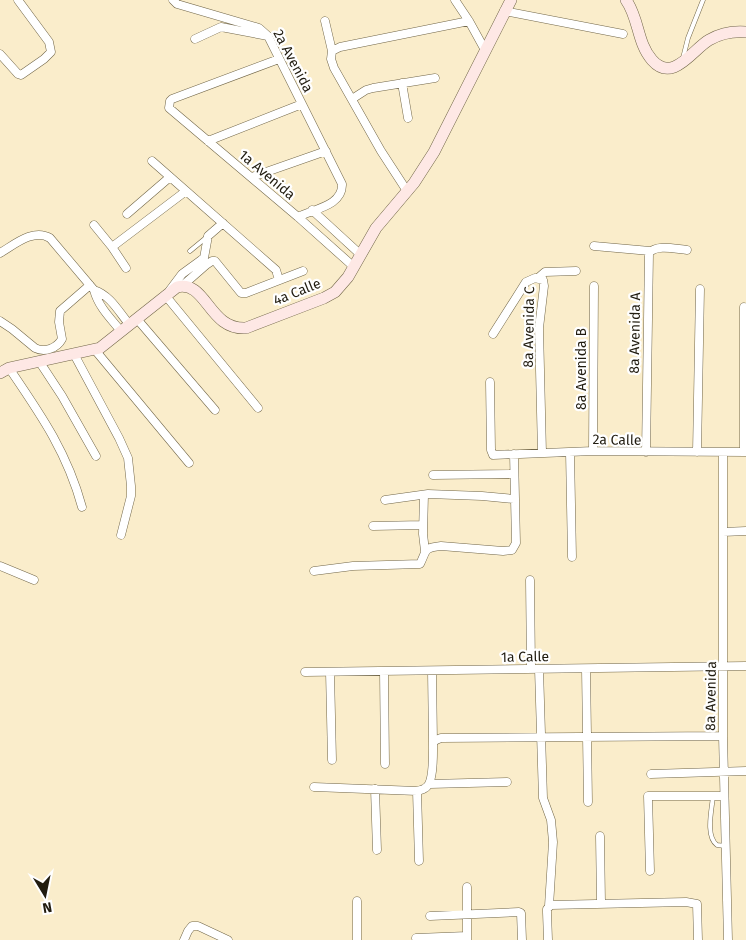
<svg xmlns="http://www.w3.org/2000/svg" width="746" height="940" font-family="'Fira Sans',sans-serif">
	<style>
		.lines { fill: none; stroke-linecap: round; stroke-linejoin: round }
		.lane-casing { stroke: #716648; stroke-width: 5 }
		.street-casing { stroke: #716648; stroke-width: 9 }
		.secondary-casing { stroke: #716648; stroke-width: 12 }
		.lane { stroke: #fff; stroke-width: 4 }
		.street { stroke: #fff; stroke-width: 8 }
		.secondary { stroke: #fee8e5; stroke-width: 11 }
		.labels { text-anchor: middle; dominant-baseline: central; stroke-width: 4.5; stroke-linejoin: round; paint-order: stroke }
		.street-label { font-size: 14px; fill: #211c10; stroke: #fff }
	</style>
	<rect width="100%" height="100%" fill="#faedcb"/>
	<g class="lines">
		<defs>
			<path id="lane" d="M683,58L688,38L703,0
				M190,251L207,237
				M713,796C712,809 705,836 717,845L725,846"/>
			<path id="street" d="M173,0L177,4L259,28L268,36L342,184C343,206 313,209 298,217
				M455,0L469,21L485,50
				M504,11L623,34
				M325,21L332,51L331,59L334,68L381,151L407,191
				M195,39L221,27L268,36
				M332,51L340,47L469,21
				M0,54L18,74L21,75L44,59L51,52L49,42L18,0
				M279,59L172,99L170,101L169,108L298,217L354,267
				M402,83L408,118
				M352,99L366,90L373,88L435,78
				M208,141L302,104
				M152,161L276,270L279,280
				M252,177L326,151
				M312,210L361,255
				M127,214L170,177
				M94,225L112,247
				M594,246L650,251
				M0,253C14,245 33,228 50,238L94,290C110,295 119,312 129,324
				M201,260L206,265L212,261H215L241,293H246L303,271
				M126,268L112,247L186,191
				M538,278L545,272L576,271
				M182,286L206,265
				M94,290C98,306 110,318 121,331
				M170,290L182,274L204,258L208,236L223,223
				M165,295L258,408
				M744,307V452
				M137,319L215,410
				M0,321L12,329L35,348C45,353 57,348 62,339L59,322L60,311L90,285
				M493,334L526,282L535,278L543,280L544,286L539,328L542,453
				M95,350L189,463
				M74,354L119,438L128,458L131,486V496L121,535
				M39,361L62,396L96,456
				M9,368C41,415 67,452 82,507
				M490,382L491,450L493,455L593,451L746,452
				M593,451L594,286
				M570,452L572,557
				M646,452L649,253C657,244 675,249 687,250
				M697,452L700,289
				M723,452V736L728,940
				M433,475L514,474
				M424,495L423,534L425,551
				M385,500L428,494L482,496L514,499
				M373,526L423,525
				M723,532L746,531
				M0,566L34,580
				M314,571L353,566L420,564C427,550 423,548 441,546L503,551L512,550L516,543L514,454
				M530,580L531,669
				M539,669L543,798L551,820L553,842L549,906
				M586,669L588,802
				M384,671L385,764
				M432,671L433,743
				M305,672L746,666
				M330,672L332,760
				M651,774L746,771
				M430,784L507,782
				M314,787L417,791C420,790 423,790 425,788C434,784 433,753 433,743L436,740L441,738L723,736
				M375,789L377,850
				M417,791L419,861
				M600,836L601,903
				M650,871L648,796H724
				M467,887V940
				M357,901V940
				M430,916L519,912L521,913L522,940
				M416,938L467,936
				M184,940L188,931L192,926H198L228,940
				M548,940L547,912V909L551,905L686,902L697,904L698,940"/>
			<path id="secondary" d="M626,0C639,18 637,43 652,60C673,84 693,49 709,40C721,33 733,31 746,32
				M0,373L9,368L100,348L177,287C207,280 208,330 246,328L324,298L335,292L348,277L376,228L414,183L434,152L511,0"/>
		</defs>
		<use href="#lane" class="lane-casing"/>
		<use href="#street" class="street-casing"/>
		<use href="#secondary" class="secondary-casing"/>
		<use href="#lane" class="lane"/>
		<use href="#street" class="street"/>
		<use href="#secondary" class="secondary"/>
	</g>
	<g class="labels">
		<g class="street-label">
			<text transform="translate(293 61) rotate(62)">2a Avenida</text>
			<text transform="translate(267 175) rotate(40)">1a Avenida</text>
			<text transform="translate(297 292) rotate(-22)">4a Calle</text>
			<text transform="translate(529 327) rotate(-89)">8a Avenida C</text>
			<text transform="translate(635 333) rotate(-89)">8a Avenida A</text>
			<text transform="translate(581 369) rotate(-90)">8a Avenida B</text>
			<text transform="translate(617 440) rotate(1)">2a Calle</text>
			<text transform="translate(525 657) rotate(-1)">1a Calle</text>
			<text transform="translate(711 696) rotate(-89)">8a Avenida</text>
		</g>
	</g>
	<g transform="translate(45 895) rotate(170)" stroke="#ffffff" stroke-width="4" paint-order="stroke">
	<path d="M0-4L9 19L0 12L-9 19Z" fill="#211c10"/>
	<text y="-8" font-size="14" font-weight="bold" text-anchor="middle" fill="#211c10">N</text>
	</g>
</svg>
